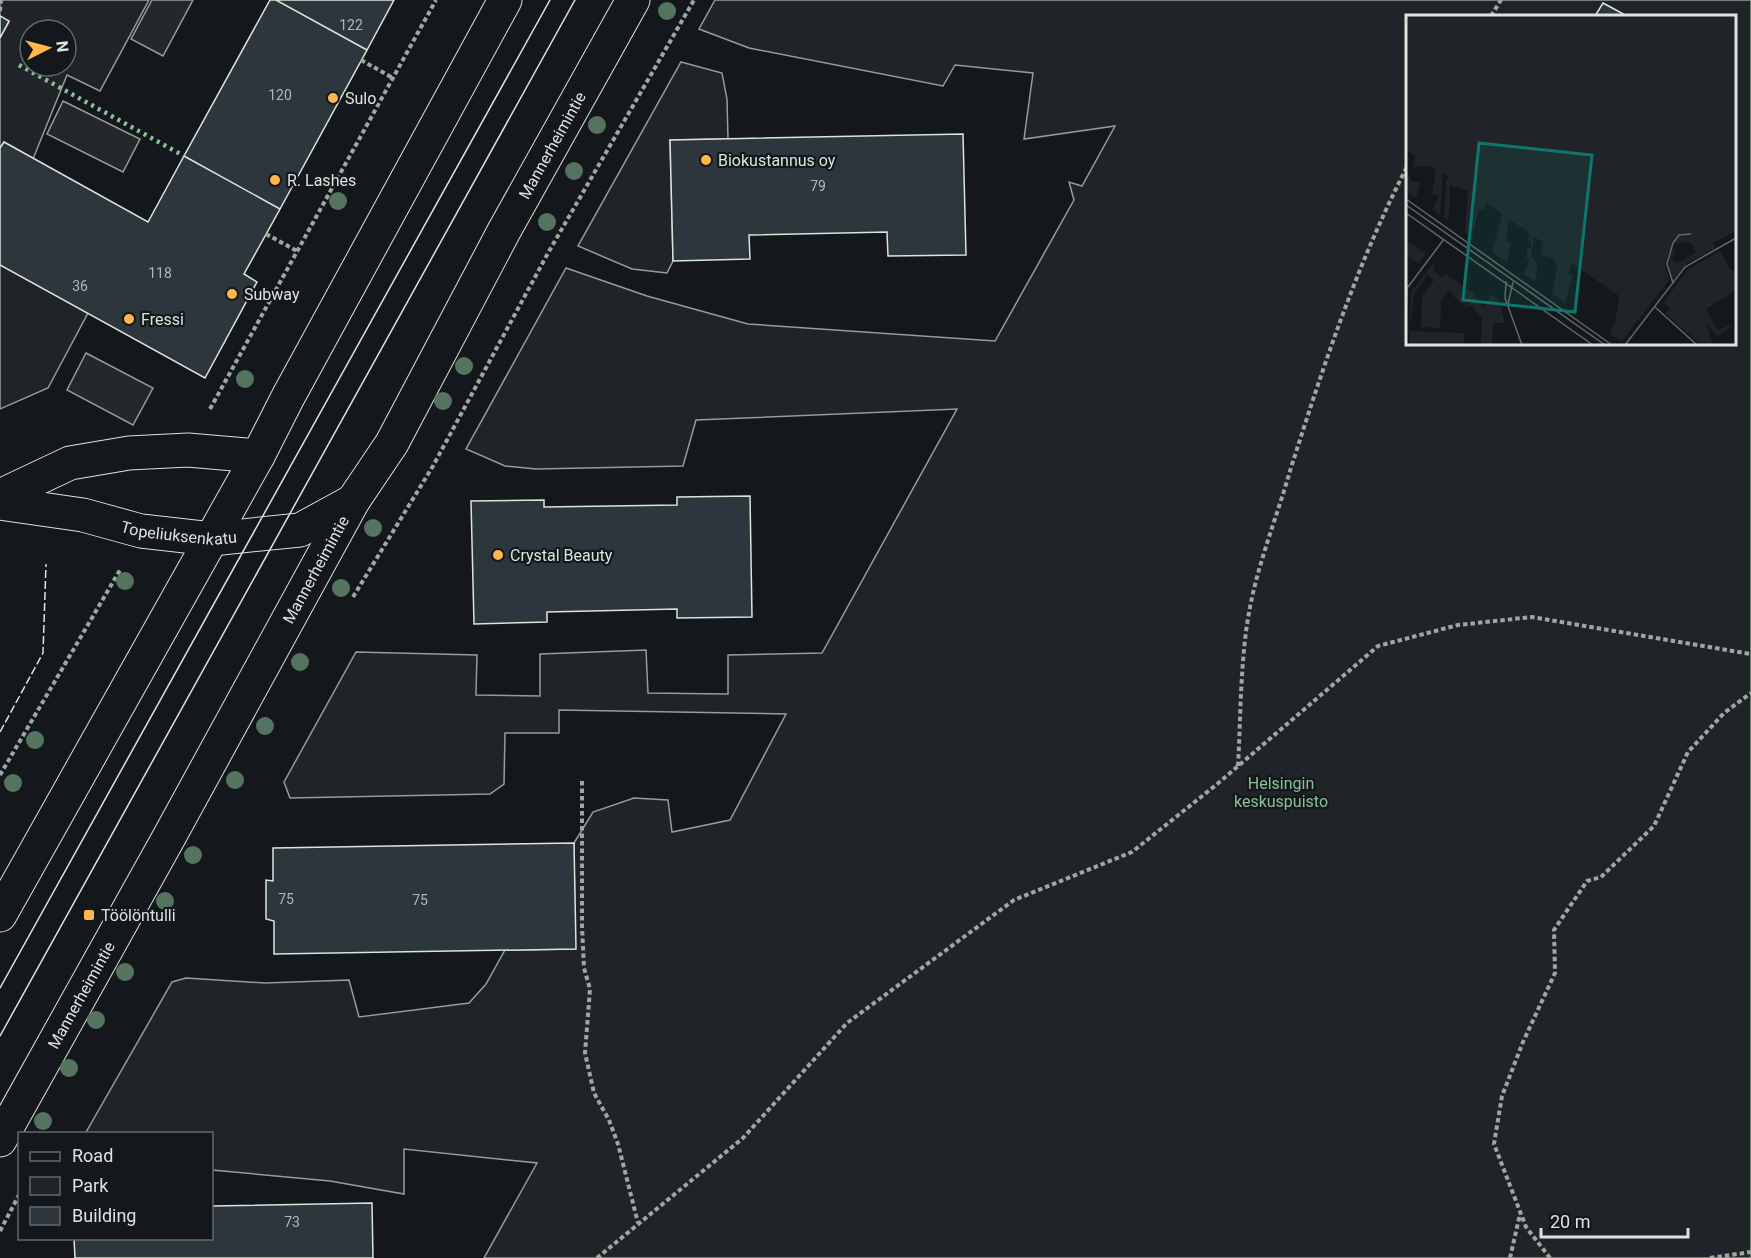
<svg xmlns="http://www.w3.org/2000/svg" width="1751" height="1258" font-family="Roboto,sans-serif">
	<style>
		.green { fill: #202428; stroke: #939e99; stroke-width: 1.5; fill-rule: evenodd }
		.parking { fill: #24282b; stroke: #939e99; stroke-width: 1.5 }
		.building { fill: #2c363c; stroke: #d8e6dc; stroke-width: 1.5 }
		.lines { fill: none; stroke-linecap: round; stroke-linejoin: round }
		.major-casing { stroke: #d8e6dc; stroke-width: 35 }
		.path { stroke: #9da8a2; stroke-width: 4; stroke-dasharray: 4.5 3; stroke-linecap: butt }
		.major { stroke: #14181c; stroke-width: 33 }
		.tram { stroke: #d8e6dc; stroke-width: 1.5 }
		.hedge { stroke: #8ac095; stroke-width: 4.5; stroke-dasharray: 3 4.5; stroke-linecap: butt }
		.fence { stroke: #d8e6dc; stroke-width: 1.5; stroke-dasharray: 8 3; stroke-linecap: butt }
		.tree { fill: #55745f }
		.poi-dot { fill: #ffb74d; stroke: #14181c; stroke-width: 2 }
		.labels { text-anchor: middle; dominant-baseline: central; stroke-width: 4.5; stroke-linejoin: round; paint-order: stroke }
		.number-label { font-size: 14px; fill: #adbab4 }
		.poi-label { font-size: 16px; fill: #d8e6dc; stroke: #14181c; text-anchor: start }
		.street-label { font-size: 16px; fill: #d8e6dc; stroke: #14181c }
		.park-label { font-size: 16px; fill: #8ac095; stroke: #14181c }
		.inset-road { fill: none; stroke: #626a69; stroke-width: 1.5 }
		.view { fill: #0f766e; fill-opacity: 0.15; stroke: #0f766e; stroke-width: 3 }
		.inset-edge { fill: none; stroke: #d8e6dc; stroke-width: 3 }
	</style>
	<rect width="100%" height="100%" fill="#14181c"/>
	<path class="green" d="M0,0H149L100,91L67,75L33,159L4,142L0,148V38L9,22L0,16ZM30,30H66V66H30Z
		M715,0H1751V1258H484L537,1163L404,1149V1194L330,1181L212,1170V1134H85L172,982L186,978L265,983L349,980L359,1017L469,1003L486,984L505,950L575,949L574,843L593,812L634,798L668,800L672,832L730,820L786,714L559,710V733H505L504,784L490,794L290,798L284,782L356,652L477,655L476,695L540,696V654L646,650L648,693L728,694V655L822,653L957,409L696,420L683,466L536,469L505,466L466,449L566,268L647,296L748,324L995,341L1074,200L1069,182L1082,186L1115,126L1024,139L1033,73L955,65L943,86L749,48L699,29ZM1408,16H1734V344H1408Z
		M681,62L722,73L727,99L728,139L670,140L673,261L667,273L632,269L578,246Z
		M0,265L88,313L48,388L0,409Z"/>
	<path class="parking" d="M152,0H193L163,56L131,39Z
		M63,101L140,139L123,172L47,134Z
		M86,353L153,388L133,425L67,390Z"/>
	<path class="building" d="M270,0H276L367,50L280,209L184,156Z
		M276,0H394L367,50Z
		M1603,3L1627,16H1595Z
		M0,16L9,21L0,38Z
		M963,134L966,255L888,256L887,232L749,235L750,259L673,261L670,140Z
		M4,142L148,222L184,156L280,209L244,274L257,282L205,378L0,265V148Z
		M750,496L752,617L677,618V609L547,612V622L474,624L471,501L544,500V507L677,505V497Z
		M574,843L576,949L274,954V921L266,919V880L273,881V848Z
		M372,1203L373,1258H75L74,1238H212V1206Z"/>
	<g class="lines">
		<defs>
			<g id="major">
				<path d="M0,496L70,463L129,453L188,450L258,456"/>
				<path id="s1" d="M0,503L83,515L141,531L212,539L300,530L353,501"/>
				<path d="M0,915L258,456L288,397L505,0"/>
				<path id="s2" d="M0,1140L168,839L353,501L392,443L504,231L633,0"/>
			</g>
		</defs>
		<use href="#major" class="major-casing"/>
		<path class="path" d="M0,11L1,0
			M1491,16L1501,0
			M361,60L393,78
			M266,234L297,251
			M210,409L436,0
			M353,597L433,466L548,253L694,0
			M1238,766C1241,713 1240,659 1250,607C1259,561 1277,516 1290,471C1323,367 1357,263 1408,165
			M0,775L120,570
			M582,781V926L584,968L590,989L585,1053L594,1093L609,1120L618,1144L638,1223
			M0,1231L20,1193
			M597,1258L743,1138L847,1023L1014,900L1132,852L1216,785L1378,646L1458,625L1532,617L1751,654
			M1510,1258L1520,1214
			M1550,1258L1526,1227L1494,1144L1502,1096L1523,1042L1555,973L1554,930L1587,881L1601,877L1654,826L1688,752L1724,713L1751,693
			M1710,1258L1751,1252"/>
		<use href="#major" class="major"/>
		<path class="tram" d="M0,988L550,0
			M0,1036L575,0"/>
		<path class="hedge" d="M19,65L184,156"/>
		<path class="fence" d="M0,732L43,653L46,564"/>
	</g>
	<g class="tree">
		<circle cx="667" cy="11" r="9"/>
		<circle cx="597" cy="125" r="9"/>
		<circle cx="574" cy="171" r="9"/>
		<circle cx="338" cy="201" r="9"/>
		<circle cx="547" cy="222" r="9"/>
		<circle cx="464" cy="366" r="9"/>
		<circle cx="245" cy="379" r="9"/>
		<circle cx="443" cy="401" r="9"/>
		<circle cx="373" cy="528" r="9"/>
		<circle cx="125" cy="581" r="9"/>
		<circle cx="341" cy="588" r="9"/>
		<circle cx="300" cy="662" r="9"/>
		<circle cx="265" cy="726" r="9"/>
		<circle cx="35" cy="740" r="9"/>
		<circle cx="235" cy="780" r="9"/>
		<circle cx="13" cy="783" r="9"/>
		<circle cx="193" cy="855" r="9"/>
		<circle cx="165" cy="901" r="9"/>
		<circle cx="125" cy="972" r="9"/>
		<circle cx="96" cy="1020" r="9"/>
		<circle cx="69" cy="1068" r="9"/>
		<circle cx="43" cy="1121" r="9"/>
	</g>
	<g class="poi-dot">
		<circle cx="333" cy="98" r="6"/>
		<circle cx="706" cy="160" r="6"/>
		<circle cx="275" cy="180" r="6"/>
		<circle cx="232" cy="294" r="6"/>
		<circle cx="129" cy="319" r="6"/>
		<circle cx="498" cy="555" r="6"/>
		<rect x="83" y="909" width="12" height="12" rx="3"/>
	</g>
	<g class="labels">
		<g class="number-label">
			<text x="351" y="25">122</text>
			<text x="280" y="95">120</text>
			<text x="818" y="186">79</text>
			<text x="160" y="273">118</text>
			<text x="80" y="286">36</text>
			<text x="286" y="899">75</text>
			<text x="420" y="900">75</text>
			<text x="292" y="1222">73</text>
		</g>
		<g class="poi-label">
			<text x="345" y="98">Sulo</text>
			<text x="718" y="160">Biokustannus oy</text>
			<text x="287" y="180">R. Lashes</text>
			<text x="244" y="294">Subway</text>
			<text x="141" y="319">Fressi</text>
			<text x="510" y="555">Crystal Beauty</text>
			<text x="101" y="915">Töölöntulli</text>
		</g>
		<g class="street-label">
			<text stroke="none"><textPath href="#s2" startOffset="1138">Mannerheimintie</textPath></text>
			<text stroke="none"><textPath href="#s1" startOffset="182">Topeliuksenkatu</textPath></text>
			<text stroke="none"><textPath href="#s2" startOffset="652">Mannerheimintie</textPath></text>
			<text stroke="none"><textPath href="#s2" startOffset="166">Mannerheimintie</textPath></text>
		</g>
		<g class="park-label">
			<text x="1281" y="783">Helsingin<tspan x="1281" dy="18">keskuspuisto</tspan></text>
		</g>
	</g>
	<g transform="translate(1406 15)">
		<rect width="330" height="330" fill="#14181c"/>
		<path d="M0,0H330V216L307,228L309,233L281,248L267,265L263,254L266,235L269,236L266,245L272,248L290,237L285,227L268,228L269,221L259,250L263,265L216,326L203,319L209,309L213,281L166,248L163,259L167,260L159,288L146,279L151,253L147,243L135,240L137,227L128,222L125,241L132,249L129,267L118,259L124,244L120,243L121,233H125V227L122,226L123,218L115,212L102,204L101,227L105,228L101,248L86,237L96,199L79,187V195L73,194L66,223L59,218L62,176L44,170L43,204L38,203L40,165L43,162L37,158L34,200L26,195L33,181L26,179L30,156L26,151L7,152L9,141L0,134ZM0,151L5,166L14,168L10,183L0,176ZM4,227L20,239L13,249L0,240V230ZM314,236L325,255H330V275L300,294L312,315L329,308L311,322L300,308L307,330H295L259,298L264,294L257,288L282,254ZM27,248L29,257L36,262L39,259L66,277L77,292L85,280L92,284L99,308H87L86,330H75L76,304L66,291L58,292L62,287L54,288L43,276L35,287L34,313L15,312L16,282L28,265L21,260L8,279L4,311L5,278ZM4,316L59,318L58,330L4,329Z" fill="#202428"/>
		<path class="inset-road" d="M0,184L206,330M0,190L199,330M0,198L187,330M100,266L99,283L116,330M267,268L261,249L267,228L273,220L285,219M2,272L38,224M102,289L107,267M249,292L291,330M0,305L1,271M219,330L279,252L330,223"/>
		<path class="view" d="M73,128L186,140L169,297L57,285Z"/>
		<rect width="330" height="330" class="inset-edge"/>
	</g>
	<rect x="18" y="1132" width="195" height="108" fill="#14181c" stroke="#626a69" stroke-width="1.5"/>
	<rect x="30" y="1152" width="30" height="9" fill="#14181c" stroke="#626a69" stroke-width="1.5"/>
	<text x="72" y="1162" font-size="18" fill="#d8e6dc">Road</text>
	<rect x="30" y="1177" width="30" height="18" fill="#202428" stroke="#626a69" stroke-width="1.5"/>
	<text x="72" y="1192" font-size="18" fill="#d8e6dc">Park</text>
	<rect x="30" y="1207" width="30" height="18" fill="#2c363c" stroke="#626a69" stroke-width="1.5"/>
	<text x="72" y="1222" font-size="18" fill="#d8e6dc">Building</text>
	<g transform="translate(48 48) rotate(84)"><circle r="28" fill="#14181c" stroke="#626a69" stroke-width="1.5"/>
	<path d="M0-4.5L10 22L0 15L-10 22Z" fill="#ffb74d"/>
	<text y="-9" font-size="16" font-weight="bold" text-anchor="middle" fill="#d8e6dc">N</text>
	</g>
	<path d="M1541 1228v9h147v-9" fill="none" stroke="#d8e6dc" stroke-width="3"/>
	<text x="1550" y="1228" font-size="18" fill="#d8e6dc" stroke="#14181c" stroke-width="4.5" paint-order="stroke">20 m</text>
</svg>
